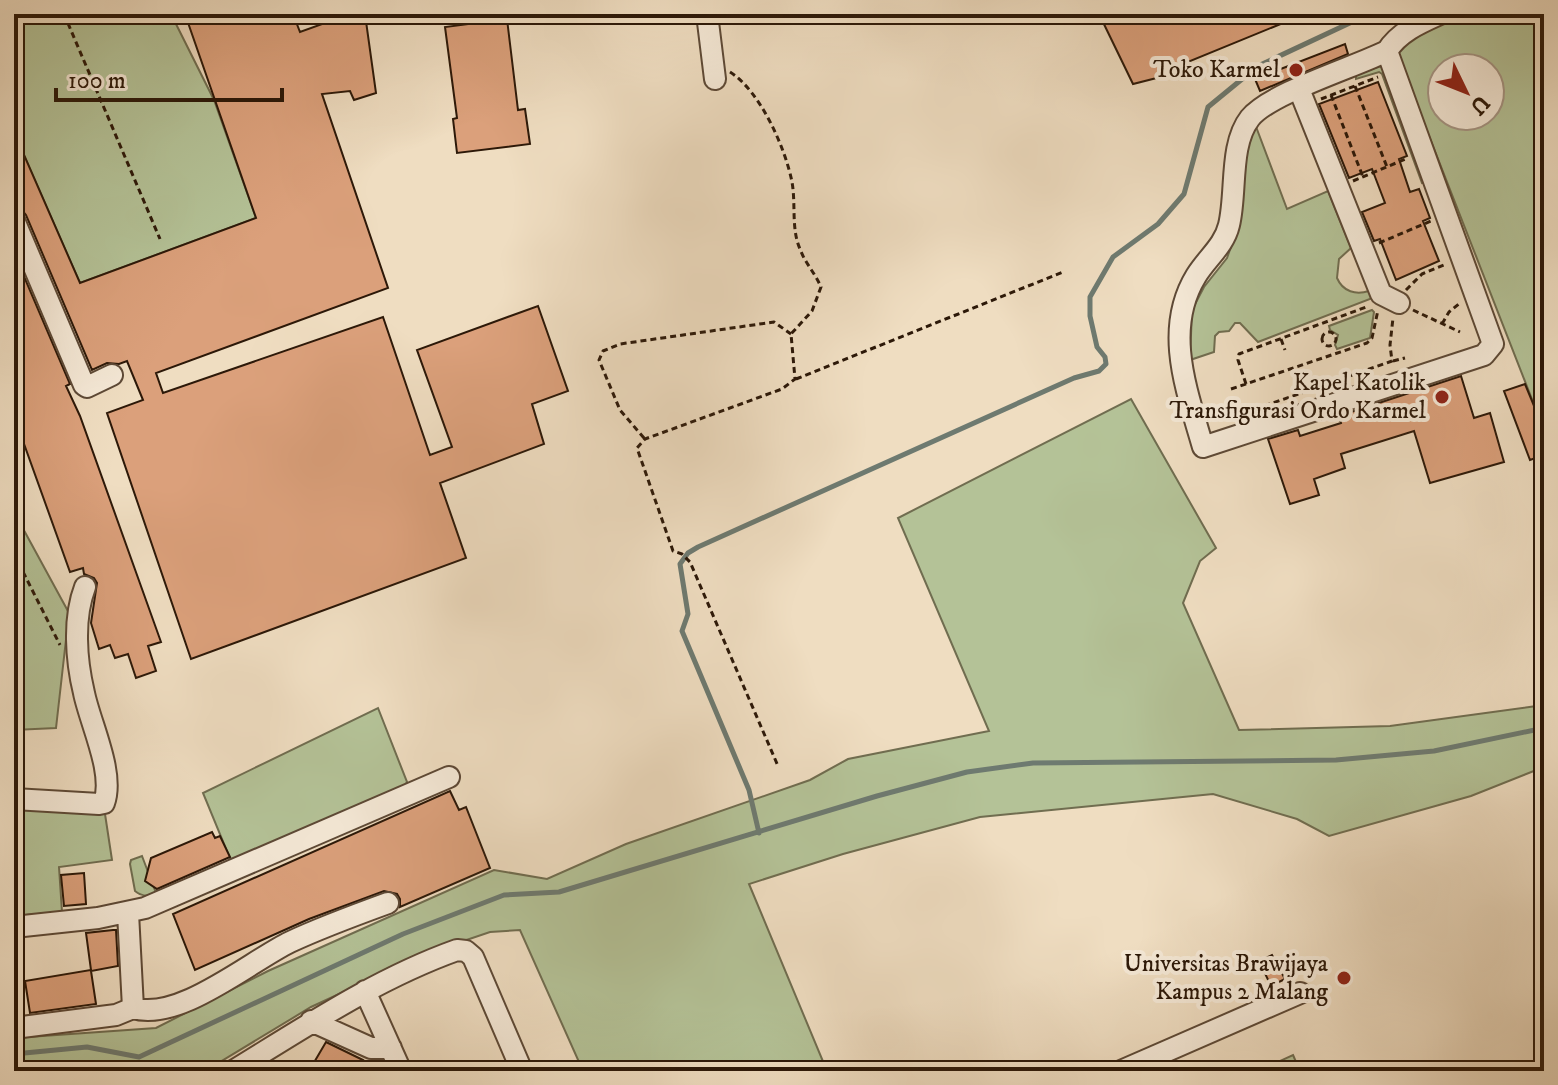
<svg xmlns="http://www.w3.org/2000/svg" width="1558" height="1085" font-family="'IM FELL DW Pica',serif">
	<style>
		.green { fill: #b4c297; stroke: #706d50; stroke-width: 2; fill-rule: evenodd }
		.lines { fill: none; stroke-linecap: round; stroke-linejoin: round }
		.stream { stroke: #6e7a70; stroke-width: 5 }
		.building { fill: #dba07b; stroke: #2c1808; stroke-width: 2 }
		.minor-casing { stroke: #5d4936; stroke-width: 24 }
		.path { stroke: #2c1808; stroke-width: 3; stroke-dasharray: 6 4; stroke-linecap: butt }
		.minor { stroke: #f5e9d7; stroke-width: 20 }
		.poi-dot { fill: #8f2418; stroke: #f5e9d7; stroke-width: 3 }
		.labels { text-anchor: middle; dominant-baseline: central; stroke-width: 8; stroke-linejoin: round; paint-order: stroke }
		.poi-label { font-size: 24px; fill: #2c1808; stroke: #f5e9d7; text-anchor: end }
	</style>
	<rect width="100%" height="100%" fill="#efddc1"/>
	<filter id="stains"><feTurbulence type="fractalNoise" baseFrequency=".0025" numOctaves="4"/><feColorMatrix values="0 0 0 0 .2 0 0 0 0 .09 0 0 0 0 .02 0 0 0 .5 -.17"/></filter>
	<radialGradient id="worn" r=".72"><stop offset=".6" stop-color="#630" stop-opacity="0"/><stop offset="1" stop-color="#630" stop-opacity=".3"/></radialGradient>
	<path class="green" d="M38,14H171L214,100L256,218L80,283L14,133V24Z
		M1459,14L1544,16V430L1395,49L1443,17ZM1442,68H1490V116H1442Z
		M1380,66L1385,69L1425,182L1422,183L1382,74L1379,72L1356,79V75Z
		M1255,124L1287,209L1328,191L1351,248L1339,259L1337,278C1343,292 1356,295 1369,291L1372,296L1370,299L1258,342L1240,323H1235L1229,331L1219,332L1215,336L1214,352L1190,360L1192,310L1204,287L1227,258L1232,244L1238,226L1243,157Z
		M1372,310L1374,312L1370,338L1337,349L1335,345L1338,335L1330,330L1329,326Z
		M1131,399L1216,548L1200,561L1183,603L1239,730L1390,726L1544,705V767L1471,796L1329,836L1297,819L1213,794L980,817L843,854L749,884L827,1071H583L520,930L490,932L428,953L311,1007L205,1071H14V1038L156,1028L268,971L494,870L547,879L626,844L810,780L848,759L989,731L898,518Z
		M14,512L69,613L56,728L14,730Z
		M378,708L407,782L404,787L231,861L203,793Z
		M14,805L105,814L112,860L59,867L62,912L14,916Z
		M142,856L156,893C149,897 141,896 135,891L130,864L131,860Z
		M1293,1055L1300,1071H1258Z"/>
	<g class="lines">
		<path class="stream" d="M759,833L749,790L682,631L688,614L680,564L688,553L698,547L1074,378L1099,371L1106,364L1105,357L1097,347L1090,316V297L1113,257L1158,224L1184,194L1208,107L1258,66L1369,14
			M14,1054L87,1047L139,1057L403,934L504,895L559,892L877,796L967,772L1033,763L1336,760L1434,751L1544,728"/>
	</g>
	<path class="building" d="M185,14H293L300,32L328,22L325,14H365L376,93L354,100L350,91L322,94L388,288L156,373L163,393L383,317L430,455L452,447L417,350L538,306L568,391L532,404L544,444L440,483L466,558L191,659L107,413L143,400L127,361L119,364L107,363L92,370L26,215L21,209L14,207V132L80,283L256,218Z
		M1114,14H1305L1190,61L1192,69L1133,84L1101,18Z
		M507,19L518,110L525,109L530,144L457,153L453,119L457,118L445,27Z
		M1345,44L1348,54L1260,91L1255,79Z
		M1378,82L1407,156L1399,159L1410,192L1419,189L1430,218L1423,221L1439,261L1396,280L1380,239L1374,241L1362,212L1385,203L1372,169L1349,178L1319,104Z
		M14,253L70,384L66,386L80,416L161,642L148,646L156,671L136,678L128,654L115,658L110,645L99,649L91,623L97,583L94,578L84,574L83,568L70,572L14,416Z
		M1461,376L1474,418L1490,413L1504,462L1430,483L1414,431L1341,454L1345,468L1314,479L1319,495L1290,504L1268,439L1298,430L1300,436L1341,423L1339,416Z
		M1525,384L1544,430V455L1530,460L1504,391Z
		M450,791L459,810L466,807L490,868L400,907V899L397,894L384,891L309,919L195,970L173,914Z
		M212,832L215,838L220,836L230,857L157,889L145,881L151,858Z
		M84,873L86,904L64,906L61,875Z
		M113,930H116L118,966L91,971L96,1004L30,1013L25,981L91,970L86,933Z
		M1272,955L1285,979L1271,986L1259,961Z
		M326,1042L363,1060L356,1071H309Z"/>
	<g class="lines">
		<defs>
			<path id="minor" d="M707,14L715,79
				M1387,51L1493,344L1484,355L1203,447C1187,391 1163,330 1196,276C1207,258 1224,246 1229,225C1237,192 1229,145 1250,118C1270,93 1355,67 1387,51Z
				M1387,51C1399,32 1420,23 1440,14
				M1299,89L1381,294L1399,303
				M14,220L84,385L87,387L112,375
				M14,799L99,804L104,803C115,773 90,723 84,693C76,660 73,618 85,587
				M14,927L98,918L145,908L449,777
				M365,991L401,1071
				M133,1008C179,1022 249,962 290,942C322,927 355,915 388,903
				M311,1021L371,1048H391
				M14,1028L116,1015L133,1008L128,913
				M233,1071C305,1027 376,979 457,950L466,951L473,957L522,1071
				M1121,1071L1300,993"/>
		</defs>
		<use href="#minor" class="minor-casing"/>
		<path class="path" d="M64,14L160,239
			M730,72C760,91 785,147 792,182C796,204 791,229 800,249C805,263 815,273 821,287L812,311L791,334L795,379L782,389L645,439L637,448L673,551L682,554L690,562L778,766
			M1355,86L1387,167
			M1331,95L1363,177
			M1321,99L1378,77
			M1353,181L1408,158
			M1379,243L1431,221
			M1406,290L1422,274L1446,264
			M1413,310L1460,332
			M1442,324L1449,312L1460,303
			M1322 339a7 7 0 1 1 14 0a7 7 0 1 1-14 0Z
			M1281,339L1285,350
			M1393,361L1405,358
			M796,379L1063,272
			M1246,384L1238,360L1239,354L1369,306
			M1231,389L1367,343L1372,338L1378,310
			M1236,416L1392,361L1390,345L1393,318
			M644,438L620,410L599,360L603,351L620,344L774,322L791,334
			M14,554L60,645"/>
		<use href="#minor" class="minor"/>
	</g>
	<g class="poi-dot">
		<circle cx="1296" cy="70" r="8"/>
		<circle cx="1442" cy="397" r="8"/>
		<circle cx="1344" cy="978" r="8"/>
	</g>
	<g class="labels">
		<g class="poi-label">
			<text x="1280" y="70">Toko Karmel</text>
			<text x="1426" y="383">Kapel Katolik<tspan x="1426" dy="28">Transfigurasi Ordo Karmel</tspan></text>
			<text x="1328" y="964">Universitas Brawijaya<tspan x="1328" dy="28">Kampus 2 Malang</tspan></text>
		</g>
	</g>
	<rect width="1558" height="1085" fill="none" stroke="#efddc1" stroke-width="48"/>
	<rect x="16" y="16" width="1526" height="1053" fill="none" stroke="#2c1808" stroke-width="4"/>
	<rect x="24" y="24" width="1510" height="1037" fill="none" stroke="#2c1808" stroke-width="2"/>
	<g transform="translate(1466 92) rotate(133)"><circle r="38" fill="#f5e9d7" stroke="#a59584" stroke-width="2"/>
	<path d="M0-6L14 30L0 20L-14 30Z" fill="#8f2418"/>
	<text y="-12" font-size="22" font-weight="bold" text-anchor="middle" fill="#2c1808">U</text>
	</g>
	<path d="M56 88v12h226v-12" fill="none" stroke="#2c1808" stroke-width="4"/>
	<text x="68" y="88" font-size="24" fill="#2c1808" stroke="#f5e9d7" stroke-width="6" paint-order="stroke">100 m</text>
	<rect width="100%" height="100%" filter="url(#stains)"/>
	<rect width="100%" height="100%" fill="url(#worn)"/>
</svg>
